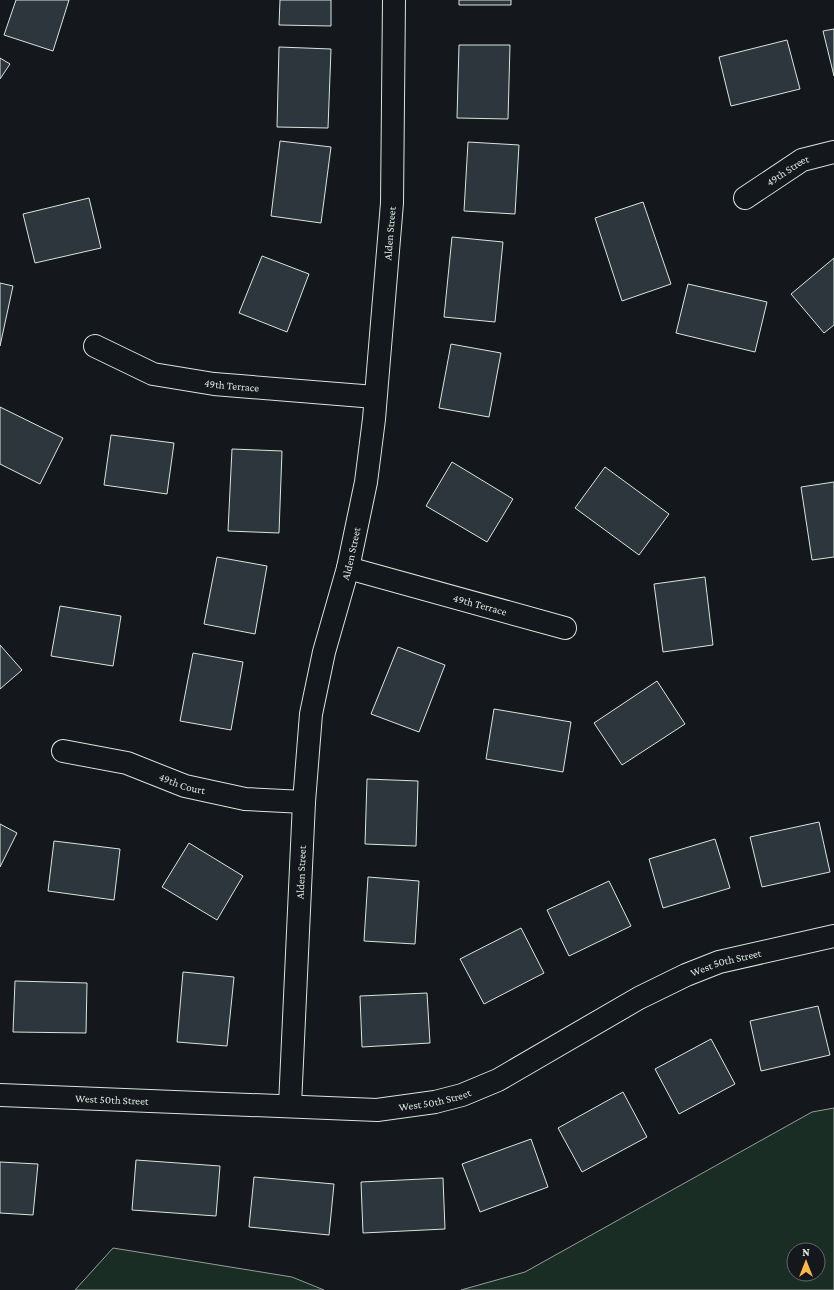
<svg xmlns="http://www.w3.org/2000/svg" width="834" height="1290" font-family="'Crimson Pro',serif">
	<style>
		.green { fill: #1a2d24; stroke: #939e99; fill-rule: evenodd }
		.building { fill: #2c363c; stroke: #d8e6dc }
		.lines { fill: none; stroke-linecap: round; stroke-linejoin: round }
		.minor-casing { stroke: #d8e6dc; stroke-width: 24 }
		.minor { stroke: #14181c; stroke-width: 22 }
		.labels { text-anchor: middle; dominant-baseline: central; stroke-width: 3; stroke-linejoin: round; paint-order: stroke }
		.street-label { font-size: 11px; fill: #d8e6dc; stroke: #14181c }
	</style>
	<rect width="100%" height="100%" fill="#14181c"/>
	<path class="green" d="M834,1108V1290H461L525,1272L812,1112ZM794,1250H818V1274H794Z
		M113,1248L292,1277L324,1290H75Z"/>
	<path class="building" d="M16,0H69L53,51L4,35Z
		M280,0H331V26L279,25Z
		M459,0H511V5H459Z
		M834,29V76L823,31Z
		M787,40L800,89L731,106L719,57Z
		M459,45H510L508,119L457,118Z
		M279,47L331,49L328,128L277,127Z
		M0,58L10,64L0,79Z
		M280,141L331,147L321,223L271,216Z
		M468,142L519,145L515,214L464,211Z
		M89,198L101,248L35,263L23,214Z
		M643,202L671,284L622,301L595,218Z
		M452,237L503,242L495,322L444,317Z
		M262,256L309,274L287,332L239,313Z
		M834,258V325L824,333L791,294Z
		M0,283L13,286L0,346Z
		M688,284L767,302L755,352L676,333Z
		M451,344L501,353L489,417L439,408Z
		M0,407L63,438L40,484L0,464Z
		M111,435L174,443L167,494L104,485Z
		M232,449L282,451L279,533L228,531Z
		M452,462L513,499L487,542L426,506Z
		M605,467L669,514L639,555L575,508Z
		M834,482V557L812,560L801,487Z
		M217,557L267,566L255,634L204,624Z
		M705,577L713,645L663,652L654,584Z
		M60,606L121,616L113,666L51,656Z
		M0,645L22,670L0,689Z
		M398,647L445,665L419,732L371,714Z
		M193,653L243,662L231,730L180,721Z
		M657,681L685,724L622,765L594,723Z
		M494,709L571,722L563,772L486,759Z
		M367,779L418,781L416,846L365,844Z
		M819,822L830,872L762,887L750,837Z
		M0,824L17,833L0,867Z
		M715,839L730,888L663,908L649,859Z
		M54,841L120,849L114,900L48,891Z
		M189,843L243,876L217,920L162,887Z
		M368,877L419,881L415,944L364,941Z
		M609,881L631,926L569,956L547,910Z
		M521,928L544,973L484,1004L460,959Z
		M183,972L234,977L227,1046L177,1042Z
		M15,981L87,983L86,1033L13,1032Z
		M427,993L430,1043L362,1047L360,996Z
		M818,1006L830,1055L761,1071L750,1021Z
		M711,1039L735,1084L679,1114L655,1069Z
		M623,1092L647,1137L582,1172L558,1128Z
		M531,1139L548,1187L480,1212L462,1164Z
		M136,1160L220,1166L216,1216L132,1210Z
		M0,1162L38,1164L33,1215L0,1213Z
		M254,1177L334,1184L329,1235L249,1227Z
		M443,1178L445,1229L363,1233L361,1182Z"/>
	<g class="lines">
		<defs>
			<g id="minor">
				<path id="s1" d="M745,198L802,160L834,152"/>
				<path id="s2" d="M95,346L153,374L214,384L375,397"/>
				<path id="s3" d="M348,568L565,628"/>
				<path id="s4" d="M63,751L127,763L185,786L245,799L304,802"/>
				<path id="s5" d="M0,1095L377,1110L435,1102L462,1095L498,1080L639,998L686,975L719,962L834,936"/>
				<path id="s6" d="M290,1105L304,802L311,714L324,652L348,568L366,482L374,419L392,203L394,0"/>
			</g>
		</defs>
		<use href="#minor" class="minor-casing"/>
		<use href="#minor" class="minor"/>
	</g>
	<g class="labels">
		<g class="street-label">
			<text stroke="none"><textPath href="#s1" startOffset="51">49th Street</textPath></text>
			<text stroke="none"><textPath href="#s6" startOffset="880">Alden Street</textPath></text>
			<text stroke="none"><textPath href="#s2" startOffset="144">49th Terrace</textPath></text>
			<text stroke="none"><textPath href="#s6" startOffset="557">Alden Street</textPath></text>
			<text stroke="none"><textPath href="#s3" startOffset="137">49th Terrace</textPath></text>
			<text stroke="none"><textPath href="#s4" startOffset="124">49th Court</textPath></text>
			<text stroke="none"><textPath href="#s6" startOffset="233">Alden Street</textPath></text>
			<text stroke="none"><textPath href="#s5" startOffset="760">West 50th Street</textPath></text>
			<text stroke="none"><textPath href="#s5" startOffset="112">West 50th Street</textPath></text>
			<text stroke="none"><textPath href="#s5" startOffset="436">West 50th Street</textPath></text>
		</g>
	</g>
	<g transform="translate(806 1262)"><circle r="19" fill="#14181c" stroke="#626a69"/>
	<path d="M0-3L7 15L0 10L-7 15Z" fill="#ffb74d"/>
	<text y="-6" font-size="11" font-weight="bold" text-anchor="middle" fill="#d8e6dc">N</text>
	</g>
</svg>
